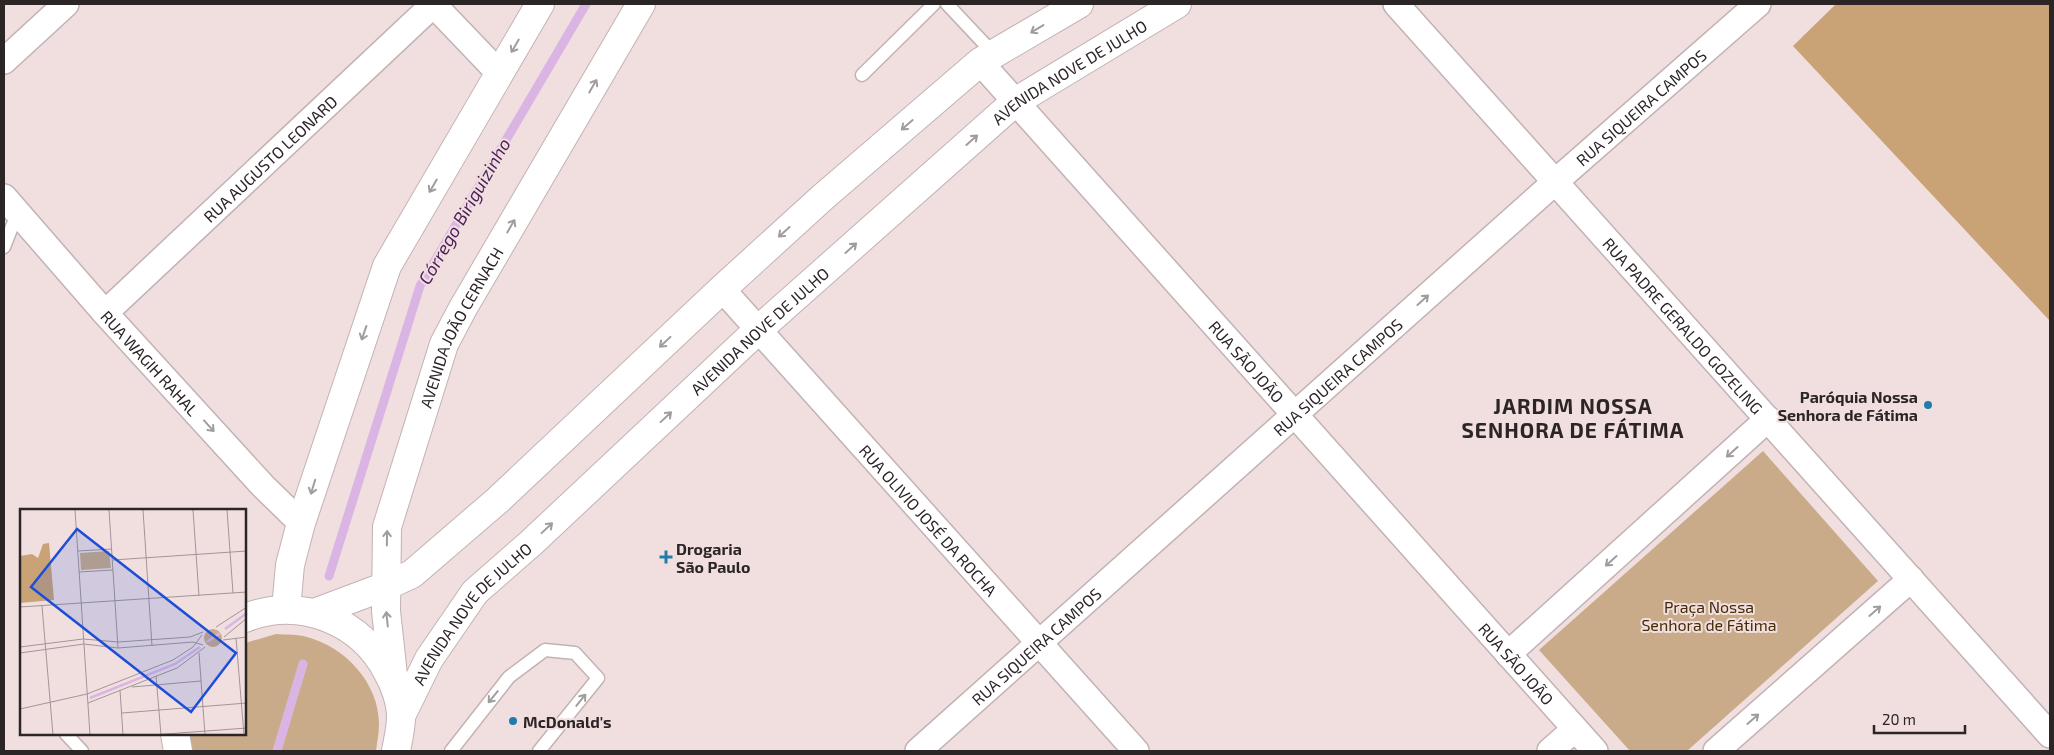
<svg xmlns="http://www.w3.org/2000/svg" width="2054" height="755" font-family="'Exo 2',sans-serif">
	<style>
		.green { fill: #c9ab89 }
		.forest { fill: #c9a376 }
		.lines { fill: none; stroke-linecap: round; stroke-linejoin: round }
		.stream { stroke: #dab5e4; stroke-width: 9 }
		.service-casing { stroke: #c3b2b3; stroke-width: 15 }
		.minor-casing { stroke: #c3b2b3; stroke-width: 28 }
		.tertiary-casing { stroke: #c3b2b3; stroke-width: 30 }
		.secondary-casing { stroke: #c3b2b3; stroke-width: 30 }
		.service { stroke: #fff; stroke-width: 12 }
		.minor { stroke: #fff; stroke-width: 25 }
		.tertiary { stroke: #fff; stroke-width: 28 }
		.secondary { stroke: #fff; stroke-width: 28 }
		.oneway { stroke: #a09d9d }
		.poi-dot { fill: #207caa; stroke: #f1dfe0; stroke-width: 2 }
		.labels { text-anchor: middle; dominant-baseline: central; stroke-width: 4; stroke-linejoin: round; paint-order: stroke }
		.street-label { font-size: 16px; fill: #2c2526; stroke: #f1dfe0 }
		.poi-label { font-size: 16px; font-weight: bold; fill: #2c2526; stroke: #f1dfe0; text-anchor: start }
		.park-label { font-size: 16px; fill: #452b04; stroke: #f1dfe0 }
		.water-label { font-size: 18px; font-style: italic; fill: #4b1e56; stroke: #f1dfe0 }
		.district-label { font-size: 21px; font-weight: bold; letter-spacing: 1px; fill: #2c2526; stroke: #f1dfe0 }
		.inset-river { fill: none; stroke: #dab5e4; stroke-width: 2.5 }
		.inset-road { fill: none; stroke: #a29596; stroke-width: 1 }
		.view { fill: #1d4ed8; fill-opacity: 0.15; stroke: #1d4ed8; stroke-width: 2.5 }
		.inset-edge { fill: none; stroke: #2c2526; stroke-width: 2.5 }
	</style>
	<rect width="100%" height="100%" fill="#f1dfe0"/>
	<path class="green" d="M1763,451L1878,581L1687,751H1630L1539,650Z
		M276,634C286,635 298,634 307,637C345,647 379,683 379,724C379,733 377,742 376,751H191L189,734H245V643Z"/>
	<path class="forest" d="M1836,4H2050V321L1793,46Z"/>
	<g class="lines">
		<path class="stream" d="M329,576L420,286L586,4
			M277,751L303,664"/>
		<defs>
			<path id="service" d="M947,4L994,54
				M862,75L934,4
				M4,247L17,214
				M66,734L82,751
				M451,751L509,677L545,650L575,653L598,678L539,751"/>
			<g id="minor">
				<path d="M433,4L499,73"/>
				<path id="s1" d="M1396,4L2050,735"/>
				<path d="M4,61L66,4"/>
				<path id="s2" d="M980,62L1595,751"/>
				<path id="s3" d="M4,197L105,313L263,486L301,523"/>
				<path id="s4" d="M722,289L1136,751"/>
				<path id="s5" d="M105,313L434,4"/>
				<path d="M1508,654L1768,419"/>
				<path id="s6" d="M918,751L1555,182L1758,4"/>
				<path d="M1550,751L1575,729"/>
				<path d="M1716,751L1911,579"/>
			</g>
			<g id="tertiary">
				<path d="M286,609L290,565L301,523L387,266L540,4"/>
				<path id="s7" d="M394,684L386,611L387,527L444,344L463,308L641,4"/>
			</g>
			<g id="secondary">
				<path d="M314,613L386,586L412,574L498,500L722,289L823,197L980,62L1079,4"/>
				<path d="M245,618C300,596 362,621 388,673C395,685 401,703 401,717C401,728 398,740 396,751"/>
				<path id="s8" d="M401,716L429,659L475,592L531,543L758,330L1015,102L1177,4"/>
				<path d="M175,734L178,751"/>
			</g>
		</defs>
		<use href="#service" class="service-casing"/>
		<use href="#minor" class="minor-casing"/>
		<use href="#tertiary" class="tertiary-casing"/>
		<use href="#secondary" class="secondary-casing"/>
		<use href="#service" class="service"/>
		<use href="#minor" class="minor"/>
		<use href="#tertiary" class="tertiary"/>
		<use href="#secondary" class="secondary"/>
	</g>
	<defs><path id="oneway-shaft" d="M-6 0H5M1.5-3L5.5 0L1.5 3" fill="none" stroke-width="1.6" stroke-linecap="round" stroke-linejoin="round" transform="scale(1.25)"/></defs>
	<g class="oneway">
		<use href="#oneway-shaft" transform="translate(1037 29) rotate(149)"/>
		<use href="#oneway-shaft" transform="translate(515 46) rotate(120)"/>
		<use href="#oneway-shaft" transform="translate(593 86) rotate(-60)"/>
		<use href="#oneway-shaft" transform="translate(907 125) rotate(139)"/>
		<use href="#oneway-shaft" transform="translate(972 140) rotate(-42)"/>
		<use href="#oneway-shaft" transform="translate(433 186) rotate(120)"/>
		<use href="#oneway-shaft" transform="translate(511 226) rotate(-60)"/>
		<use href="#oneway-shaft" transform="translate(784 232) rotate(138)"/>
		<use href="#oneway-shaft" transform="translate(851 248) rotate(-42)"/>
		<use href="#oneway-shaft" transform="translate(1423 300) rotate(-42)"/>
		<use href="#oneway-shaft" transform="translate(364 333) rotate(109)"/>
		<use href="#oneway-shaft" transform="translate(665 342) rotate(137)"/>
		<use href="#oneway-shaft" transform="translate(666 417) rotate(-43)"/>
		<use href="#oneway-shaft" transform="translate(209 426) rotate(48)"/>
		<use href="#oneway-shaft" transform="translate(1732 452) rotate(138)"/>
		<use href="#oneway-shaft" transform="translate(313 487) rotate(107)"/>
		<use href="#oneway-shaft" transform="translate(547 528) rotate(-43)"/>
		<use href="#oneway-shaft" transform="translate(387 538) rotate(-89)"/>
		<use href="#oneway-shaft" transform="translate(1611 561) rotate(138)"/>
		<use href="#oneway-shaft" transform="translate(1875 611) rotate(-41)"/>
		<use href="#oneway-shaft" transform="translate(387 619) rotate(-96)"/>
		<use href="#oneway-shaft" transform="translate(493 697) rotate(129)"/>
		<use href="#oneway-shaft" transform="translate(581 700) rotate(-51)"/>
		<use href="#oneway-shaft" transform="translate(1753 719) rotate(-41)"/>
	</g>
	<g class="poi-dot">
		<circle cx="1928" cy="405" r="5"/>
		<path d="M663.5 549.5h5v5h5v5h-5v5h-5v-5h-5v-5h5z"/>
		<circle cx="513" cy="721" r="5"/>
	</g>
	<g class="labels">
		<g class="street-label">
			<text stroke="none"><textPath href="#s8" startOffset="936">AVENIDA NOVE DE JULHO</textPath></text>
			<text stroke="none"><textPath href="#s6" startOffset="968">RUA SIQUEIRA CAMPOS</textPath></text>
			<text stroke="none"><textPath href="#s5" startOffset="226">RUA AUGUSTO LEONARD</textPath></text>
			<text stroke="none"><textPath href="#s1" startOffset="431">RUA PADRE GERALDO GOZELING</textPath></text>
			<text stroke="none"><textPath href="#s7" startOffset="371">AVENIDA JOÃO CERNACH</textPath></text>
			<text stroke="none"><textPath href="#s8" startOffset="531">AVENIDA NOVE DE JULHO</textPath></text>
			<text stroke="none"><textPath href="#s2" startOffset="401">RUA SÃO JOÃO</textPath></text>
			<text stroke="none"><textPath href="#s3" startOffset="221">RUA WAGIH RAHAL</textPath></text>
			<text stroke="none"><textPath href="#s6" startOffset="562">RUA SIQUEIRA CAMPOS</textPath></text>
			<text stroke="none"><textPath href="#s4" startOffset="310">RUA OLIVIO JOSÉ DA ROCHA</textPath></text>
			<text stroke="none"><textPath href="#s8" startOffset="126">AVENIDA NOVE DE JULHO</textPath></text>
			<text stroke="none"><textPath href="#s6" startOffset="158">RUA SIQUEIRA CAMPOS</textPath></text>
			<text stroke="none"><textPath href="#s2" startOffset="806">RUA SÃO JOÃO</textPath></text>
		</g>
		<g class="poi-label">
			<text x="1918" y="396" text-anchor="end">Paróquia Nossa<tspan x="1918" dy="18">Senhora de Fátima</tspan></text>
			<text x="676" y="548">Drogaria<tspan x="676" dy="18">São Paulo</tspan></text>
			<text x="523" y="721">McDonald's</text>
		</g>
		<g class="park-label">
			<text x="1709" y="606">Praça Nossa<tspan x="1709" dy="18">Senhora de Fátima</tspan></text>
		</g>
		<g class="water-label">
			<text transform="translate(464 211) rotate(-60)">Córrego Biriguizinho</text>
		</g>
		<g class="district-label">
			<text x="1573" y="405">JARDIM NOSSA<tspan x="1573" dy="24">SENHORA DE FÁTIMA</tspan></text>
		</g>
	</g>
	<g transform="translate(20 509)">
		<rect width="226" height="226" fill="#f1dfe0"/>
		<path d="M89,42L91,59L61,61L60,44ZM184 129a9 9 0 1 1 18 0a9 9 0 1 1-18 0Z" fill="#c9ab89"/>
		<path d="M29,34L34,91L0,94V47L12,45L18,49L23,35Z" fill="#c9a376"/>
		<path class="inset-river" d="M205,120L227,104M187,133L200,124M70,189L155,155L180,138"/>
		<path class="inset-road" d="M55,1L70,226M89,1L98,139M123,1L132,137M173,1L179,87M207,1L213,84M58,42L92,40M93,51L227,42M59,63L93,61M22,97L33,226M0,98L227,83M196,118L227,98M204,128L227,109M216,129L224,226M203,131L227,128M0,138L63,130L98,133L170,128L183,123M0,144L64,135L98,139L173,133L183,136M179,144L185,226M136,167L141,226M112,178L181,172M100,181L103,226M68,194L157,159L185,138M0,200L67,185L153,151L173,138L182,126M102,204L227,194M132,226L227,219"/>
		<path class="view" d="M57,20L216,144L171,203L11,78Z"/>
		<rect width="226" height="226" class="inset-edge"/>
	</g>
	<rect width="2054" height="755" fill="none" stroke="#2c2526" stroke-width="10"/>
	<path d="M1874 725v8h91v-8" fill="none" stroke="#2c2526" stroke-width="2.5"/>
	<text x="1882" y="725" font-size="15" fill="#2c2526" stroke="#f1dfe0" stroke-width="4" paint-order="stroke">20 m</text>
</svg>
